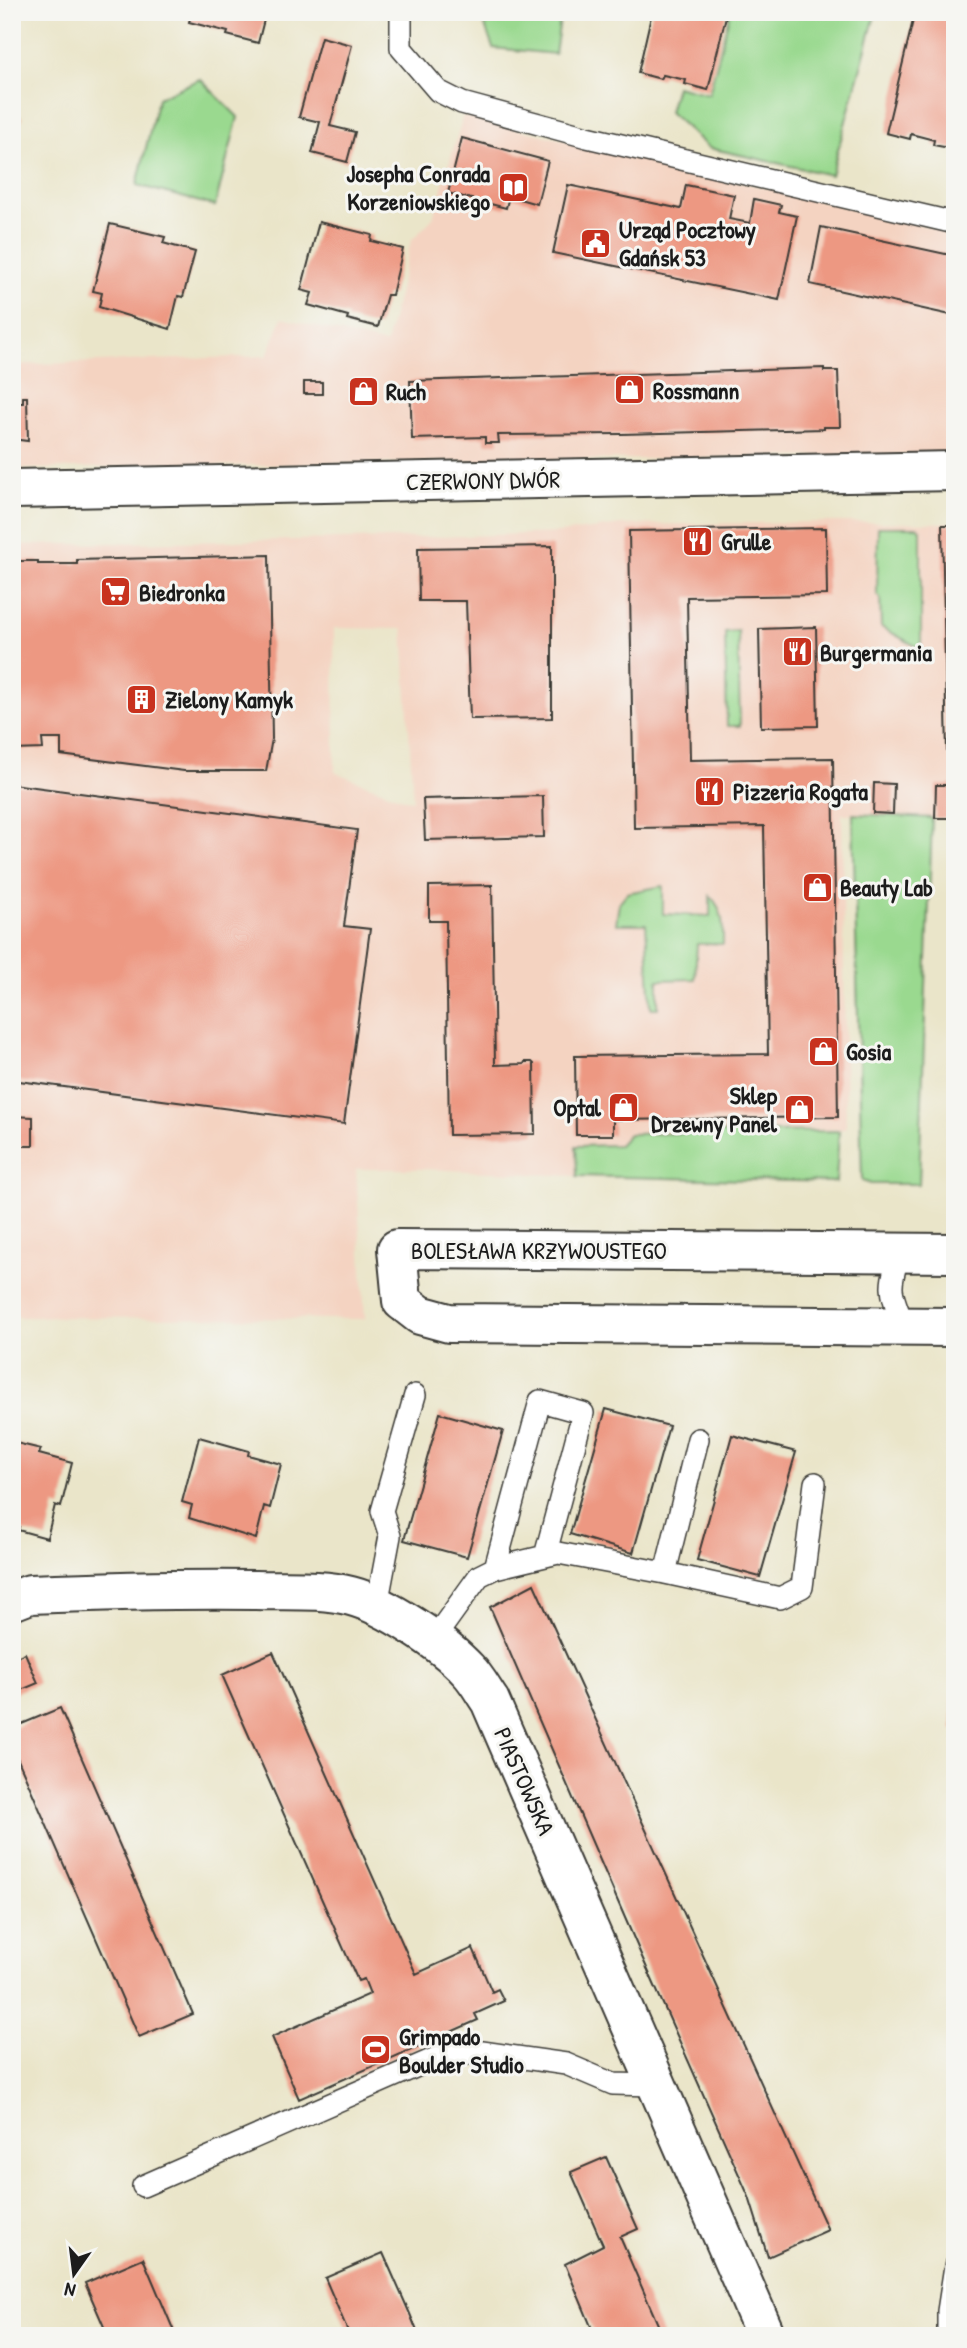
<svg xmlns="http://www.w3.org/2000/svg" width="967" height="2348" font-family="'Patrick Hand',sans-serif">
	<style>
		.built { fill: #f4d3c1; fill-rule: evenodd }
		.green { fill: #9ad98f; stroke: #5b7a56; stroke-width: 2 }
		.building { fill: #ed9882 }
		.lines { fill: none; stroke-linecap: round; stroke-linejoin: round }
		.service-casing { stroke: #3b3a36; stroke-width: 24 }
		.minor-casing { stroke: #3b3a36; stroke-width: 42 }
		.service { stroke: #fff; stroke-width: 21 }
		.minor { stroke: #fff; stroke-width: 38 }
		.labels { text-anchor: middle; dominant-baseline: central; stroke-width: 6; stroke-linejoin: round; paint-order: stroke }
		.poi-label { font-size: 24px; font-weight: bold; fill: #1c1c1c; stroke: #f6f6f2; text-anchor: start }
		.street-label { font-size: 24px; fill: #1c1c1c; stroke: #f6f6f2 }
	</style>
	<rect width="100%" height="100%" fill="#f6f6f2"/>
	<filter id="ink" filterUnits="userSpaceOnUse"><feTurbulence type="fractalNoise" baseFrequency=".0143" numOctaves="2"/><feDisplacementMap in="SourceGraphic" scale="14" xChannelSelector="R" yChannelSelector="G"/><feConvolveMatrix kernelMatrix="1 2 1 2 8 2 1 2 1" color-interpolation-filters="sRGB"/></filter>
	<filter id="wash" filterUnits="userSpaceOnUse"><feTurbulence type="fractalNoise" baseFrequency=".00686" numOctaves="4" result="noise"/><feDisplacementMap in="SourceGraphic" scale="28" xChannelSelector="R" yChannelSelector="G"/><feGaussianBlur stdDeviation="1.57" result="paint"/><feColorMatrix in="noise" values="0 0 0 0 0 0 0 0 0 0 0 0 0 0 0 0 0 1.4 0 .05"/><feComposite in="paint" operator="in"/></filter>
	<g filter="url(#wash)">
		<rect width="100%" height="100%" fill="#eae5c9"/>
		<path class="built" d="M463,116L955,233V454L12,469V365L267,356L282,318L386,344L411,241L433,218Z
			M835,522L955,523V819L842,814L846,1129L629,1134L619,1145L576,1146L577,1176L424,1169H356L365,1319L18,1317L12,1313V545L401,538L560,533L622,525ZM334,628L403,629L413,800L404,799L335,772Z"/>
		<path class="green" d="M480,12H561L555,54L493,48Z
			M730,12H876L831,175L709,148L669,112L676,86L709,94Z
			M200,79L238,117L215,206L137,185L158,98Z
			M878,527H918L921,530V649L881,627L880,597L877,595Z
			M738,631L740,726H727L725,632Z
			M853,814L932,818L919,1184H871L862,1181Z
			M663,886V914L710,916V896C724,910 723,924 723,944H697L695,979L658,980V1008H651L646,924H616L619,903L627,893Z
			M839,1131L836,1182L577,1176L576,1146L619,1145L629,1134Z"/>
		<g id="blocks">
			<path class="building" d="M192,12H266L258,43L227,35L228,32L189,22Z
				M652,12H727L708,90L685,84L686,80L663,75L661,79L638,73Z
				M915,12H955V149L933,145L934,140L911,134L910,139L886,133Z
				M321,37L352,45L330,126L355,132L347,162L312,153L320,122L299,117Z
				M12,114L22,117L13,150H12Z
				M462,138L548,161L537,204L509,196L506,208L448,193Z
				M568,185L681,209L686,185L734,195L729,219L750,223L754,199L781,205L779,212L797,216L779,300L553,253Z
				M319,222L372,235L371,241L403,249L392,295H387L378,327L347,319L348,316L308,305L312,293L301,290Z
				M110,224L165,237L163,243L195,252L183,297L178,296L170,329L99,307L102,293L93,291Z
				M821,227L955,256V316L810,284Z
				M824,368V371H838L840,427H824V429L621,434L498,435L499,443H485V437L412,439L410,381Z
				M304,382H322V394H304Z
				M372,382V394H354V383Z
				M23,397H27L28,441L12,439V403H23Z
				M942,525H955V753H947Z
				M826,528L827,595L687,597L690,760L833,758L838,1117L613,1120V1135H576L575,1056L768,1054L764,826L634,828L629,531Z
				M552,546V718L470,719L466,601H419L418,548Z
				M269,555L272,739L266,771H184L61,755V739H42L43,749L12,750V561H38V564H77V560Z
				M816,627L818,726L761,727L759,629Z
				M874,783L894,784L893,814L873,813Z
				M12,784L357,830L344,926L370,929L344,1124L12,1080Z
				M936,785H955V818H935Z
				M543,796L544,837L425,840L423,799Z
				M492,885L495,1065L524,1064L525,1062H532L534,1064L535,1134L449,1135L446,921H429V886Z
				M12,1116L33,1117V1146H12Z
				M606,1409L669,1426L633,1553L570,1534Z
				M440,1413L503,1431L467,1557L404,1540Z
				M732,1435L796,1452L760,1577L697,1560Z
				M199,1437L249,1451L248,1455L281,1464L270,1508L264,1506L256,1539L189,1518L192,1505L182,1502Z
				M12,1442L41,1449L39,1454L72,1463L61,1507L55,1505L47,1538L18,1530L19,1527L12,1525Z
				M534,1584L828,2230L768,2257L749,2197L642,1957L490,1607Z
				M273,1652L416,1974L473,1948L492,1992L498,1989L504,2001L475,2014L478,2020L299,2099L272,2037L370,1994L364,1979L358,1981L222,1675Z
				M25,1653L38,1683L12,1694V1659Z
				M952,1654H955V1729H952Z
				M60,1708L193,2014L139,2037L12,1746V1728Z
				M606,2157L638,2229L620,2237L663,2336H595L565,2264L603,2245L571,2172Z
				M383,2253L410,2314L419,2336H350L325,2278Z
				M143,2258L176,2336H108L85,2283Z"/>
		</g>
	</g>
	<g filter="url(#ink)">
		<use href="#blocks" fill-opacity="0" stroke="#3b3a36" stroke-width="2"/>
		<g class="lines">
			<defs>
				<path id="service" d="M401,12V48L438,91L462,103L587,137L955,223
					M899,1253C888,1291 890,1290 904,1326
					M495,1568L540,1401L583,1413L545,1556
					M665,1573L698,1439
					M377,1605L390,1536L382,1511L415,1395
					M433,1640L479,1576L495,1568L558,1553L665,1573L780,1598L802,1587L815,1483
					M143,2186L438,2057L482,2052L566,2064L613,2084L655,2085
					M948,2336V2311L955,2266"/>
				<path id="minor" d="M12,489L955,471
					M955,1253L397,1249L402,1301L420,1315L449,1323L955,1327
					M12,1601L30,1594C105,1591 180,1589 255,1590C287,1591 321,1588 351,1596C386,1605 444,1644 468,1670C477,1679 483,1691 490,1701L766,2336"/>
			</defs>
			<use href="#service" class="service-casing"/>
			<use href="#minor" class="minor-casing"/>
			<use href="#service" class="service"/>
			<use href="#minor" class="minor"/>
		</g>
	</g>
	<defs>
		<symbol id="library-square" viewBox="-11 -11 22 22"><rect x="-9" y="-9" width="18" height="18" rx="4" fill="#c8321e" stroke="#f6f6f2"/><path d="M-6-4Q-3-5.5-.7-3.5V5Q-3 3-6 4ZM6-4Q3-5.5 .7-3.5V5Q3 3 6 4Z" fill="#fff"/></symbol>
		<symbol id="civic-square" viewBox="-11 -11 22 22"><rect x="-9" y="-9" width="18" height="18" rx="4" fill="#c8321e" stroke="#f6f6f2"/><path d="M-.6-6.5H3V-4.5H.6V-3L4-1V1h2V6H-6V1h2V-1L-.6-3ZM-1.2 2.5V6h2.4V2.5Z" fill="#fff"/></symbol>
		<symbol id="shop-square" viewBox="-11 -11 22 22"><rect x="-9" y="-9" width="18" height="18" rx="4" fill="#c8321e" stroke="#f6f6f2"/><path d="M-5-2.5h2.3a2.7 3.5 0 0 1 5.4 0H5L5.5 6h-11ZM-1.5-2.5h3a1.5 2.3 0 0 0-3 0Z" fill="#fff"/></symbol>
		<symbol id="restaurant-square" viewBox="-11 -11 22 22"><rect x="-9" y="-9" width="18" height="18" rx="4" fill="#c8321e" stroke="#f6f6f2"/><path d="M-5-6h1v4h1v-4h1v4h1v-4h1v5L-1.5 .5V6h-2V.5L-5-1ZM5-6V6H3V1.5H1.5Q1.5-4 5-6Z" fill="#fff"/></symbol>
		<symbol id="supermarket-square" viewBox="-11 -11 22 22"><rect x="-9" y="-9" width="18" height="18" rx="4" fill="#c8321e" stroke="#f6f6f2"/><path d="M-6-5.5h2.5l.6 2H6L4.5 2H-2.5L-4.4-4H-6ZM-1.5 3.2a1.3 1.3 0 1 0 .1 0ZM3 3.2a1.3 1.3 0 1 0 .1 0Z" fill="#fff"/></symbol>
		<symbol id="building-square" viewBox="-11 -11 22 22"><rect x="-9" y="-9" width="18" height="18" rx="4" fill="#c8321e" stroke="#f6f6f2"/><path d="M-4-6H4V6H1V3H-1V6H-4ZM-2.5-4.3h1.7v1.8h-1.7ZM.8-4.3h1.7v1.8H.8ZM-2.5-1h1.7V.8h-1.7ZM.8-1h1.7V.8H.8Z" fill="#fff"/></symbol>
		<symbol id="stadium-square" viewBox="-11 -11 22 22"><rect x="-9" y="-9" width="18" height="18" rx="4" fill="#c8321e" stroke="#f6f6f2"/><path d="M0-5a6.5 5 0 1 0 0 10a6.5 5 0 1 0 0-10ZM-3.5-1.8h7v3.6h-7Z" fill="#fff"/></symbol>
	</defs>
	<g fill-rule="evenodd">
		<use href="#library-square" x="496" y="170" width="35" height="35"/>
		<use href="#civic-square" x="578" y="226" width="35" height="35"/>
		<use href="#shop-square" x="612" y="372" width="35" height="35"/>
		<use href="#shop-square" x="346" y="374" width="35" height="35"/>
		<use href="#restaurant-square" x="680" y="524" width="35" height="35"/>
		<use href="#supermarket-square" x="98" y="574" width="35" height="35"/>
		<use href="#restaurant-square" x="780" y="634" width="35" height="35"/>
		<use href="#building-square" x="124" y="682" width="35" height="35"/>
		<use href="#restaurant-square" x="692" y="774" width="35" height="35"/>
		<use href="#shop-square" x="800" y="870" width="35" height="35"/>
		<use href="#shop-square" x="806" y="1034" width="35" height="35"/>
		<use href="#shop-square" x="606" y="1090" width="35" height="35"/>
		<use href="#shop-square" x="782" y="1092" width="35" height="35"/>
		<use href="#stadium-square" x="358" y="2032" width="35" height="35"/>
	</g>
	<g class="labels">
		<g class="poi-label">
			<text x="490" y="173" text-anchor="end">Josepha Conrada<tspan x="490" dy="28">Korzeniowskiego</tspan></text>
			<text x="619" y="229">Urząd Pocztowy<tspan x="619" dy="28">Gdańsk 53</tspan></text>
			<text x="653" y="390">Rossmann</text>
			<text x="386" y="391">Ruch</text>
			<text x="721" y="541">Grulle</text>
			<text x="139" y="592">Biedronka</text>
			<text x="820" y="652">Burgermania</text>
			<text x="165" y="699">Zielony Kamyk</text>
			<text x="733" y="791">Pizzeria Rogata</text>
			<text x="840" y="887">Beauty Lab</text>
			<text x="846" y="1051">Gosia</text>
			<text x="777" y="1095" text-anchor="end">Sklep<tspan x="777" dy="28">Drzewny Panel</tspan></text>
			<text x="601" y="1107" text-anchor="end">Optal</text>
			<text x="399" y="2036">Grimpado<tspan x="399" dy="28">Boulder Studio</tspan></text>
		</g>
		<g class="street-label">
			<text transform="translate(483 480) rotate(-1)">CZERWONY DWÓR</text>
			<text x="539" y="1250">BOLESŁAWA KRZYWOUSTEGO</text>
			<text transform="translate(525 1781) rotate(66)">PIASTOWSKA</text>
		</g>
	</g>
	<rect width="967" height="2348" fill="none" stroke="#f6f6f2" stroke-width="42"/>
	<g transform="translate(74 2274) rotate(194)" stroke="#f6f6f2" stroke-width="5" paint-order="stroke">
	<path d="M0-5L12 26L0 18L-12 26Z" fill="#1c1c1c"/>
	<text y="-10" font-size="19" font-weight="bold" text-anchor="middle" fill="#1c1c1c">N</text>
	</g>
</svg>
